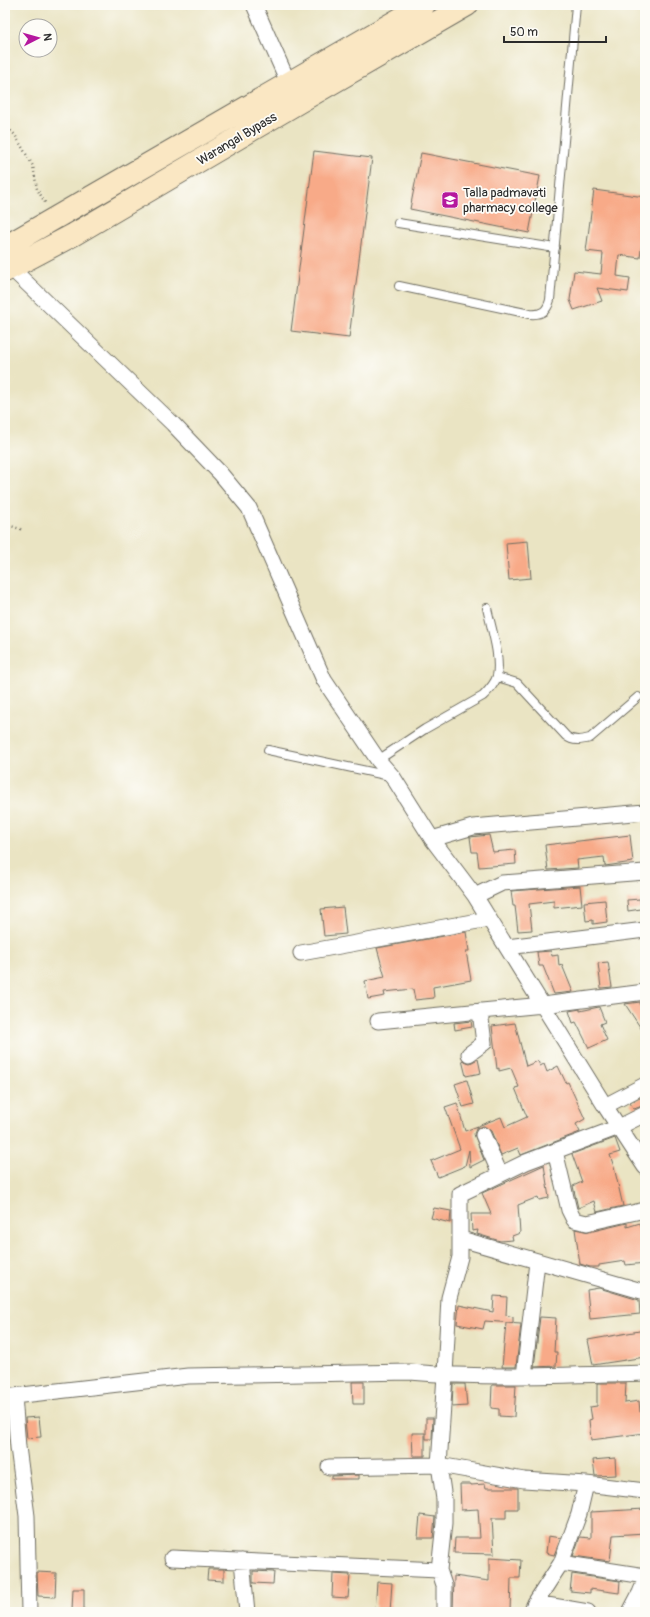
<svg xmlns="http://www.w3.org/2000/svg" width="650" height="1617" font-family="Pangolin,sans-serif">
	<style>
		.building { fill: #f8aa88 }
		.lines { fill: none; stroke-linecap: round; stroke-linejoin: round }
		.service-casing { stroke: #6e6c60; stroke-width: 10 }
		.minor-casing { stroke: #6e6c60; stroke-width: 17 }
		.secondary-casing { stroke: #6e6c60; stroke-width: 24 }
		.path { stroke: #6e6c60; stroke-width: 2.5; stroke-dasharray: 1 3; stroke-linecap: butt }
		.service { stroke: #fff; stroke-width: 8 }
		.minor { stroke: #fff; stroke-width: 15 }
		.secondary { stroke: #fae7c3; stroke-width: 22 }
		.labels { text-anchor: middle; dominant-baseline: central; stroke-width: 3.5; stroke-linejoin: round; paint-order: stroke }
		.street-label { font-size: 13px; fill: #2b2b2b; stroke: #fdfcf7 }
		.poi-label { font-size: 13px; fill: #2b2b2b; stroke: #fdfcf7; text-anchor: start }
	</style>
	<rect width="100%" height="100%" fill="#fdfcf7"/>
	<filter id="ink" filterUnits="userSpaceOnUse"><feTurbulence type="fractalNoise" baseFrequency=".025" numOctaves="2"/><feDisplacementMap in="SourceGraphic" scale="8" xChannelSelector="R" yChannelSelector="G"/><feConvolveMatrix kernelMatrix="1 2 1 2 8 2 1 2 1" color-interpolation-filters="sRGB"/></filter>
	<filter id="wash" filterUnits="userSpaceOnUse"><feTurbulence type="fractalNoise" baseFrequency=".012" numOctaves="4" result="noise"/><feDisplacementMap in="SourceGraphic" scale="16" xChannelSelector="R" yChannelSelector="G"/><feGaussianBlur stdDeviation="0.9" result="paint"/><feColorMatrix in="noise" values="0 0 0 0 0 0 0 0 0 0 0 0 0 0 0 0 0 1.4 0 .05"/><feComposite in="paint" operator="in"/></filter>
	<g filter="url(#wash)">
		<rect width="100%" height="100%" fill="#eae4c3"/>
		<g id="blocks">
			<path class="building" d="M314,151L372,158L349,338L291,331Z
				M421,153L540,176L529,233L410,209Z
				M594,190L645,197V217L640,258L619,255L617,276L630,278L628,292L597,288L602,301L574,310L570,300L574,271L601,274L603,253L586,251Z
				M528,541L531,578L509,580L506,543Z
				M489,835L493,852L515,850L516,864L479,867L477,852H472L470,837Z
				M630,835L633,862L605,866L604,857L577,860L578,868L548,870L545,845Z
				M580,886L582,905L554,908V901L529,904L532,930L518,931L515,906H513L511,891Z
				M640,899L641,909L628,911L627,900Z
				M605,900L607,922L593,924V920L586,921L584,902Z
				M343,907L346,934L324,936L321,909Z
				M466,932L469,951H466L471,980L433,987L434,998L415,1000L413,989L384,992L385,996L368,999L365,981L385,977L377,948Z
				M551,951L552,956L558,955L559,966L562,965L573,992L554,994L543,966H539L537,952Z
				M608,962L612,987L601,988L598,963Z
				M640,1002L644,1033L625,1004Z
				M599,1007L605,1022L600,1024L607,1040L589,1048L576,1022L573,1023L569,1011L580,1009V1011Z
				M471,1021L472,1027L455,1030L454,1023Z
				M515,1023L526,1066L538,1061L540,1066L544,1064L547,1072L558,1066L566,1083L568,1082L585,1119L576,1124L580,1132L521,1155L518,1148L501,1155L491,1131L484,1126L480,1127L476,1129L474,1134L484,1160L470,1167L469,1150L465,1166L438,1177L431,1161L460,1149L445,1107L457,1103L465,1131L501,1117L505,1127L527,1117L515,1088L519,1087L511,1068L499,1071V1068L497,1069L492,1026Z
				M478,1059L481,1073L466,1076L462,1060L470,1063Z
				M467,1080L474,1104L463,1107L455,1084Z
				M642,1097L645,1101V1105L634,1109L630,1103Z
				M615,1138L620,1152L610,1155L614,1167L623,1206L597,1212L594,1201L578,1208L573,1186L582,1182L572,1154Z
				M544,1165L549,1198L539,1200L538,1197L518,1205L520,1233L512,1236L513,1240L500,1241L477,1234L478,1230L472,1231L471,1214H491L482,1193Z
				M434,1208L451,1211L450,1223L431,1218Z
				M627,1223V1227L640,1223L645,1240V1263L626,1265L625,1261L599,1265V1267H590L580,1264L575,1229L589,1232Z
				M599,1288L639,1300L640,1314L590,1319L587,1290Z
				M494,1296L507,1297L506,1315L513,1317V1323L485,1321L483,1329L457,1324L459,1305L493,1312Z
				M540,1317L556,1318L554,1352H557L556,1366L534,1367Z
				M506,1323L521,1324L516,1367H502Z
				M645,1330V1357L593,1365L588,1340Z
				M352,1382H364V1404H353Z
				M597,1383H626L625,1403L639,1401L640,1412H645V1433L591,1440L589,1420L592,1419L590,1407L597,1406Z
				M453,1384H465L467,1406L452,1407Z
				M492,1385H516L514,1417L499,1416V1409L491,1408Z
				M39,1417L41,1437L27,1438L25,1418Z
				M426,1418H433L432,1439H426Z
				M412,1433H425V1456H413Z
				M615,1458L616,1475L595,1476L593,1460Z
				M359,1475V1479H332V1476Z
				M460,1484H471V1485L485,1484L486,1488H518V1509H506V1518H492L494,1554L454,1553L455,1538H480L478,1509L461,1510Z
				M645,1509V1533L613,1535L610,1561L573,1556L580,1537L591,1538V1512Z
				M420,1515L435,1517L433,1538H418Z
				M548,1536L561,1538L554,1555L546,1553Z
				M489,1558L521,1560L520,1578H511L510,1612H453L454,1576L489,1581Z
				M208,1569H224V1581L207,1580Z
				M253,1571L274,1572L273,1584L253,1583Z
				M37,1572L56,1573L55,1597L38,1596Z
				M333,1574L350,1575L348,1598L332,1597Z
				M572,1574L620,1581L619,1593L590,1589V1593L570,1591Z
				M377,1582L392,1583L390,1612L375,1611Z
				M73,1589H84V1610H72Z"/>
		</g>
	</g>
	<g filter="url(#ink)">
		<use href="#blocks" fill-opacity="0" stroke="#6e6c60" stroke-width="1"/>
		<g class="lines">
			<defs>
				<path id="service" d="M398,223L555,248
					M399,286L530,314C542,315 547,311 550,300L576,5
					M497,677L517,683L566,736C573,742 582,740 590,738L638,697
					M268,750L390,776
					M378,760L425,729L483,696C489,690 495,684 497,676C501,657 491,627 487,608"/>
				<path id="minor" d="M254,5L289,84
					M11,268L173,424L220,473L249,508L324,680L378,760L393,777L432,839L475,896L605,1106L645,1167
					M432,839L473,827L645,812
					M475,896L502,883L645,872
					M507,947L645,930
					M301,953L489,919
					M378,1021L543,1005L645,992
					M469,1054L484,1043L480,1011
					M605,1106L645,1085
					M483,1135L500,1174
					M555,1151L569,1210L574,1220L587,1223L645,1210
					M461,1239L645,1292
					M524,1376L537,1262
					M14,1396L18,1447L27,1516L29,1612
					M5,1397L188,1376L410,1372C488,1379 567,1375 645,1373
					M329,1467L439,1465L524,1480L586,1484L645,1491
					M172,1558L439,1570
					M242,1561L247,1612
					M561,1563L645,1576
					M535,1603L588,1612
					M444,1612V1585L439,1570L444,1523V1499L439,1465L445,1375L449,1298L460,1257V1194L526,1162L619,1127L645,1114
					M531,1612L535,1603L561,1563L579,1514L586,1484
					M630,1612L640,1593L645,1581"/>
				<path id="secondary" d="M5,247L424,5
					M5,271L73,235L299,102L467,5"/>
			</defs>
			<use href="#service" class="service-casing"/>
			<use href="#minor" class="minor-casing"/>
			<use href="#secondary" class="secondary-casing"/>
			<path class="path" d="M5,125L15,135L33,166L37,189L46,204
				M5,524L23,530"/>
			<use href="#service" class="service"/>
			<use href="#minor" class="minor"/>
			<use href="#secondary" class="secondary"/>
		</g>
	</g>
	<defs>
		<symbol id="university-square" viewBox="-11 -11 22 22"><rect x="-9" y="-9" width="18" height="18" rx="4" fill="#b5179e" stroke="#fdfcf7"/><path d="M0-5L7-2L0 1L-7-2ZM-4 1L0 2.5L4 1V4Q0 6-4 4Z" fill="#fff"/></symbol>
	</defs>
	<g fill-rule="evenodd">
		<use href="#university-square" x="440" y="190" width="20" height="20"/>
	</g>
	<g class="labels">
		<g class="street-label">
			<text transform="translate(237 139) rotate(-31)">Warangal Bypass</text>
		</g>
		<g class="poi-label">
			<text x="463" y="193">Talla padmavati<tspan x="463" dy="15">pharmacy college</tspan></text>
		</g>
	</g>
	<rect width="650" height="1617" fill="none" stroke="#fdfcf7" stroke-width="20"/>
	<g transform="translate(38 38) rotate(84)"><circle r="19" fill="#fdfcf7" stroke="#a9a8a5"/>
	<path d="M0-3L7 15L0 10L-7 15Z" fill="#b5179e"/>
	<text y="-6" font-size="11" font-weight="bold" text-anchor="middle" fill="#2b2b2b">N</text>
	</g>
	<path d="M504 36v6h102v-6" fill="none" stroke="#2b2b2b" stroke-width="2"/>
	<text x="510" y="36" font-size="12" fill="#2b2b2b" stroke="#fdfcf7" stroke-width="3" paint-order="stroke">50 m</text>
</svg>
